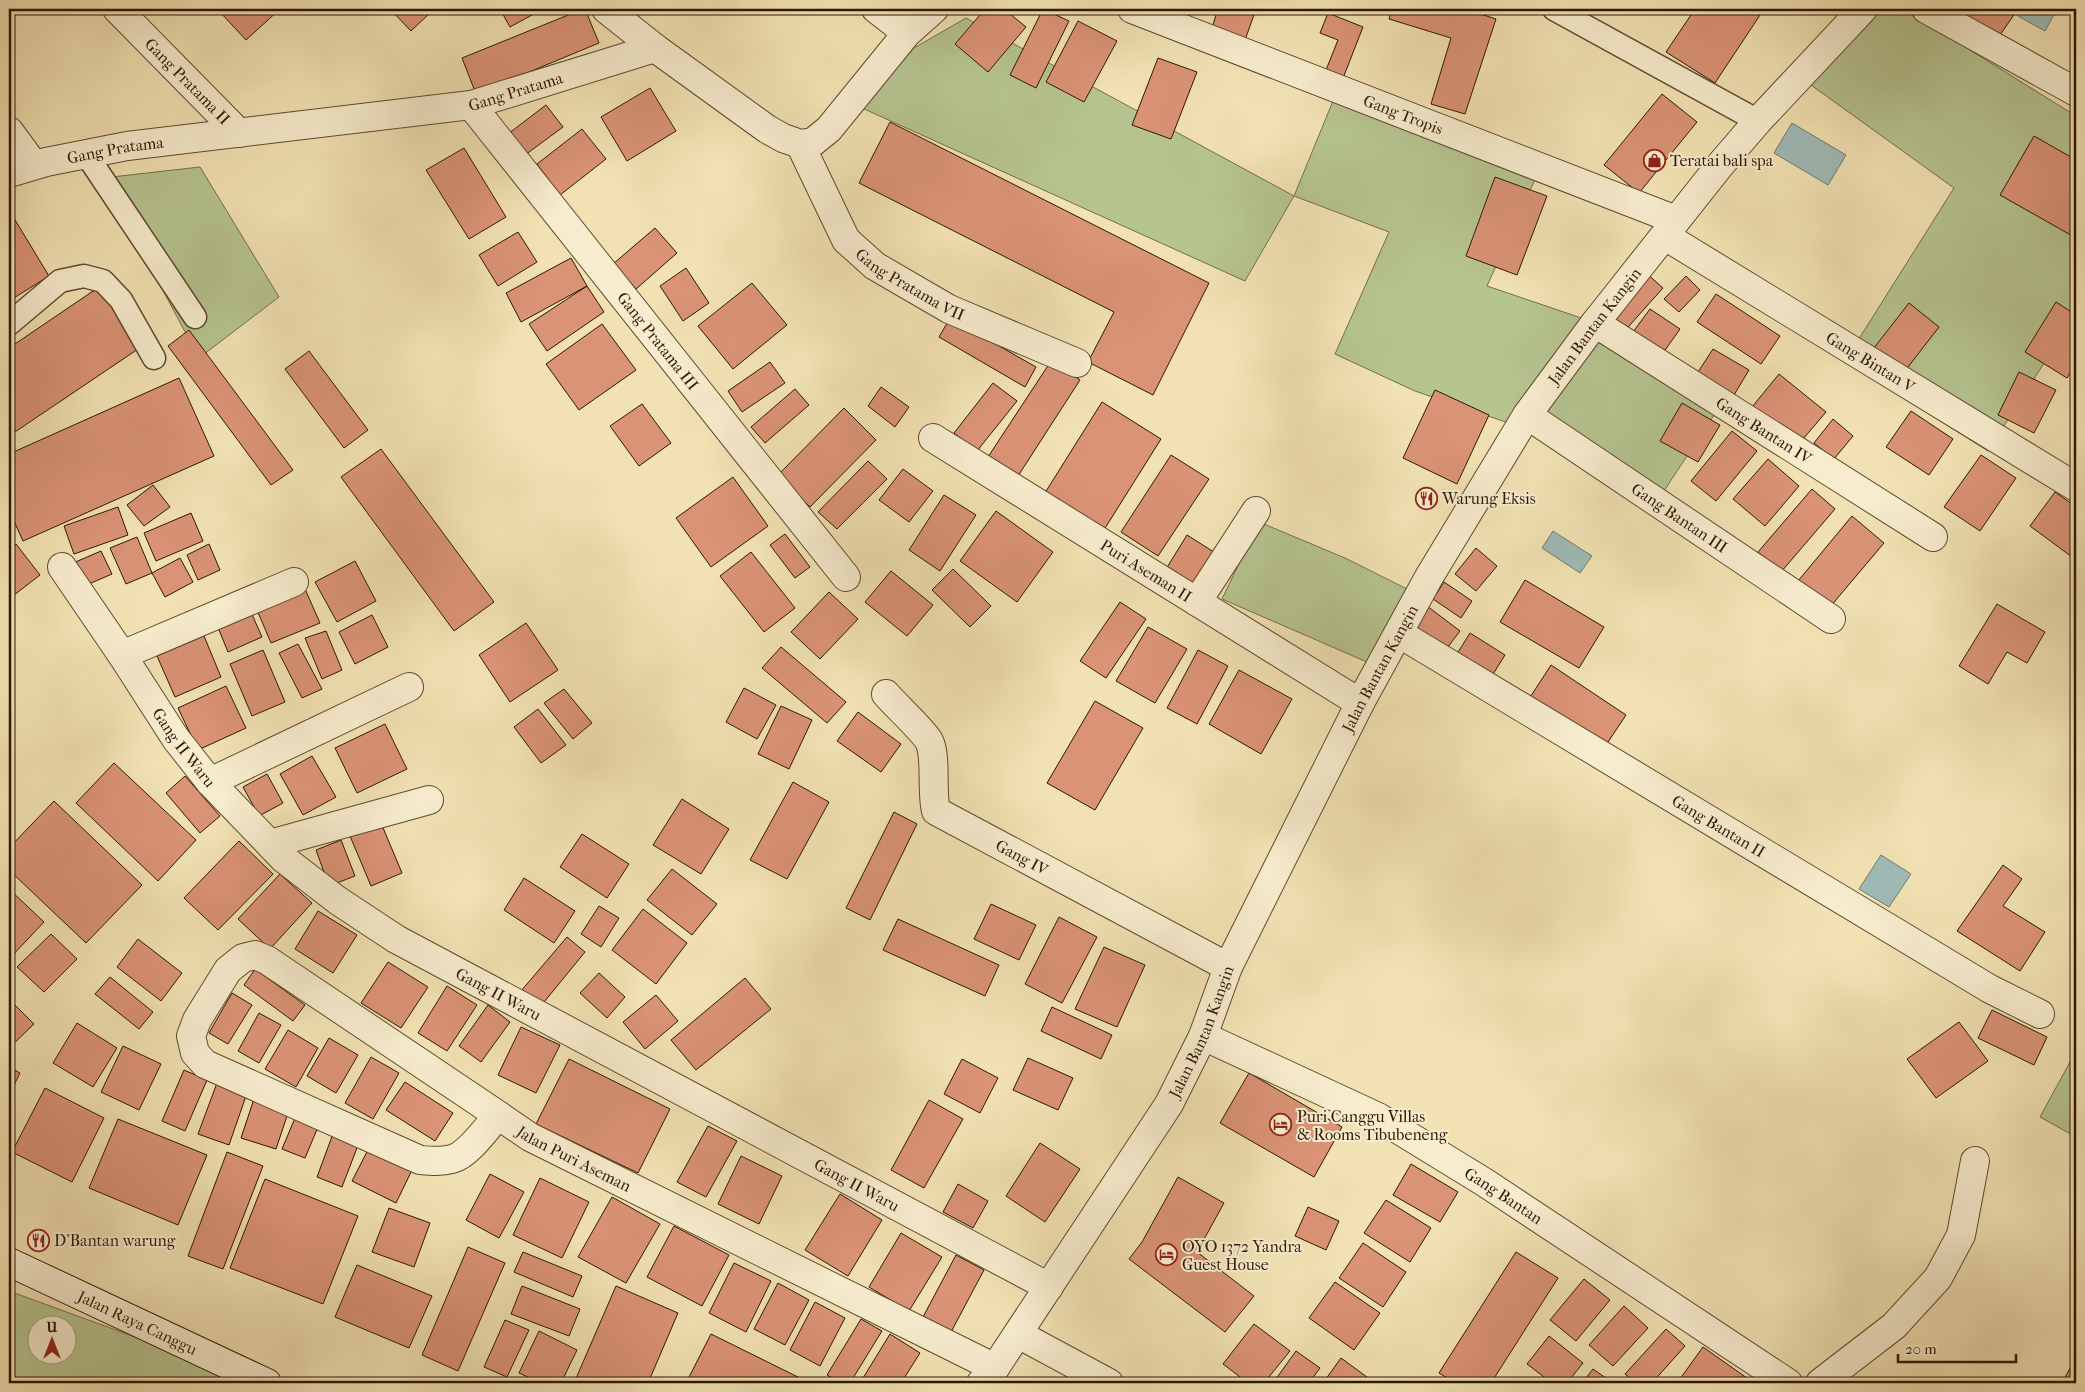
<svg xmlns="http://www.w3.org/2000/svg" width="2085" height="1392" font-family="'IM FELL French Canon',serif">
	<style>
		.green { fill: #b6c490; stroke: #726e49; fill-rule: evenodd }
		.water { fill: #9fbbb7; stroke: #72796f }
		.building { fill: #da9375; stroke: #2e1702 }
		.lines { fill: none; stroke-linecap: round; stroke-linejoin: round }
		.lane-casing { stroke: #5f4a2e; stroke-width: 25 }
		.street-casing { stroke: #5f4a2e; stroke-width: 30 }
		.secondary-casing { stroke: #2e1702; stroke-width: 30 }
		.lane { stroke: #f7ecce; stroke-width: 22 }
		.street { stroke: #f7ecce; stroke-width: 28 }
		.secondary { stroke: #f7ecce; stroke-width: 28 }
		.labels { text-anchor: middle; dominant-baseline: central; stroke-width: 4; stroke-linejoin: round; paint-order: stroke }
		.street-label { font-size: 16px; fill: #2e1702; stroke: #f7ecce }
		.poi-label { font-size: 16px; fill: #2e1702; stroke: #f7ecce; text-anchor: start }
	</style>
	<rect width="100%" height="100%" fill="#f2e2b3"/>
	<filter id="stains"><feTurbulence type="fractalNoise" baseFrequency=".004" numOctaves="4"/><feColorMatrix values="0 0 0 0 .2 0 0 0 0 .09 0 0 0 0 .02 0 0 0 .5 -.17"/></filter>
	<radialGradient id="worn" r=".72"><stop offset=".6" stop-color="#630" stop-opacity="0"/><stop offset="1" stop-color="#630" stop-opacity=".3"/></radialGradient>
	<path class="green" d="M1862,9H1904L2076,116V313L1988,451L1845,361L1954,188L1793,72Z
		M966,18L1294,196L1333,101L1536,177L1487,286L1605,326L1722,403L1652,509L1535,432L1415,391L1335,354L1389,232L1294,196L1245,281L862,108L914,48Z
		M200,167L279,297L199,358L103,178Z
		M1259,522L1345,558L1423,597L1383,669L1222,599Z
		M2076,1051V1137L2040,1117Z
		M9,1291L261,1383H9ZM38,1324H68V1354H38Z"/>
	<path class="water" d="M2022,9H2057L2045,31L2018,16Z
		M1792,123L1846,155L1828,185L1774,153Z
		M1553,531L1592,556L1580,573L1542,548Z
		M1881,855L1911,874L1889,907L1859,889Z"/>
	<path class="building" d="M222,9H280L246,40L219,11Z
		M390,9H429L432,11L411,31Z
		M500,9H543L510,27Z
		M583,9H585L599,43L476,94L462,58Z
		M796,9H811L808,15Z
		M985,9H1004L1026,27L988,72L955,44Z
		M1043,9L1069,21L1036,88L1010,75Z
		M1218,9H1256L1244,43L1211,31Z
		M1350,9H1367L1365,14Z
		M1392,9H1465L1496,19L1465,114L1431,104L1451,38L1389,19Z
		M1695,9H1764L1715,83L1666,52Z
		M1941,9H2018L1993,45Z
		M1328,13L1363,27L1340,86L1322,80L1338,40L1320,33Z
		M1078,21L1117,41L1084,102L1046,82Z
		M1158,58L1197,72L1171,139L1132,125Z
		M650,88L676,131L627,161L601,117Z
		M1662,94L1697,122L1639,193L1604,165Z
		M546,105L563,127L525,155L508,134Z
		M890,122L1209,283L1153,395L1088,362L1114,312L859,183Z
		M582,129L606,159L560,195L537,164Z
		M2034,136L2076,160V238L2000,195Z
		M464,148L506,217L469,239L426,170Z
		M1495,177L1547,196L1517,275L1466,256Z
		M9,210L49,276L9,301Z
		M655,228L677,253L636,289L613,264Z
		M518,232L537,262L498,286L479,255Z
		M571,258L587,286L521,322L506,293Z
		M686,268L709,303L683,321L660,286Z
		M1646,273L1663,288L1621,335L1604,320Z
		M1686,276L1700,290L1679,312L1664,299Z
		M752,283L787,325L733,369L698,326Z
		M587,286L604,312L547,351L529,324Z
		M99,287L141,347L9,436V348Z
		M1716,294L1780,336L1761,364L1697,322Z
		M2056,302L2076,315V364L2067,378L2025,352Z
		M1909,303L1939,327L1901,376L1870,353Z
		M1650,309L1680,329L1663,353L1633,332Z
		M950,318L1036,367L1025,387L939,337Z
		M602,324L636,370L579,410L546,364Z
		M189,330L293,470L271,485L168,346Z
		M1713,349L1749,370L1734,395L1698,372Z
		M309,351L368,430L344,448L285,369Z
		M1051,361L1080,380L1018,476L988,457Z
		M770,362L785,383L742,412L728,391Z
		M2019,372L2056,390L2034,433L1998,415Z
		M1779,374L1826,412L1798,445L1752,407Z
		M179,378L214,456L23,541L9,510V454Z
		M993,383L1017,401L977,451L954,433Z
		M881,387L909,407L895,427L868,406Z
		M795,389L809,405L765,443L751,427Z
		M1435,390L1489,415L1457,484L1403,458Z
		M1102,402L1161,439L1102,533L1043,496Z
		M1682,403L1720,425L1698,462L1660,441Z
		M642,404L671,443L639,466L610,426Z
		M844,408L876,440L810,507L778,475Z
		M1911,411L1953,439L1929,475L1886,447Z
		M1833,419L1853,436L1834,459L1814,443Z
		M1732,431L1757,451L1716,501L1691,481Z
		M381,449L494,602L454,631L341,477Z
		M1171,455L1209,479L1158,556L1121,532Z
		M1981,455L2016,478L1980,531L1944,507Z
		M1768,459L1799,486L1765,526L1733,499Z
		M868,461L887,479L837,529L818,512Z
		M903,469L933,491L909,522L879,500Z
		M733,477L768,526L711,567L676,518Z
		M153,485L170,507L144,526L127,505Z
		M1812,489L1835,509L1781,572L1758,552Z
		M2055,492L2076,507V560L2030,526Z
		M944,495L976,515L940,571L909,550Z
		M118,507L128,535L74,554L64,526Z
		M996,511L1053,552L1017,602L960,561Z
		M191,513L203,541L156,561L144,533Z
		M1852,516L1884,543L1830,607L1798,581Z
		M785,534L810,567L795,578L770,545Z
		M1187,535L1217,554L1197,587L1166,569Z
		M137,537L152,573L126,584L110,548Z
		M16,544L40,575L9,599V549Z
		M209,544L220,570L198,580L187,555Z
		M1476,548L1497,566L1476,591L1455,574Z
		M101,551L112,574L82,587L71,564Z
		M751,552L795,608L764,632L720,576Z
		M180,558L193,582L165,597L152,573Z
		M355,561L376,601L337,622L315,582Z
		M953,569L991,606L970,627L932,590Z
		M891,571L933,605L907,636L865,602Z
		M1525,580L1604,627L1579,668L1500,622Z
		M1444,582L1472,601L1461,618L1433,599Z
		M305,589L320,623L271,643L257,610Z
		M829,592L858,619L820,659L791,632Z
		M1120,602L1146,619L1106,678L1080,661Z
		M1997,604L2045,632L2027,663L2007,652L1988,684L1959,666Z
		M1427,606L1460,631L1444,652L1411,629Z
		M250,610L262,637L228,652L217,625Z
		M372,615L388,647L355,664L339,632Z
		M526,623L558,670L510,702L479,655Z
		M1148,627L1187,649L1155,703L1116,681Z
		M326,631L342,670L322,679L305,638Z
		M1470,633L1505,655L1490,679L1455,657Z
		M204,636L221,677L175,697L157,656Z
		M298,644L322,689L302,698L279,653Z
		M781,647L846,702L827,723L762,668Z
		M263,650L285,702L252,716L230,664Z
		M1198,650L1228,666L1197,724L1167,708Z
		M1551,665L1626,715L1602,751L1527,702Z
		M1239,670L1292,699L1261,754L1209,724Z
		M226,686L246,728L198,750L178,708Z
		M744,688L776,705L757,739L726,722Z
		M564,689L592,723L573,739L544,703Z
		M1095,701L1143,728L1095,810L1047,783Z
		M781,706L812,720L789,769L758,754Z
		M538,709L566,745L541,763L514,727Z
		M858,712L901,744L881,772L837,741Z
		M385,724L407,769L357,793L335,748Z
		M312,756L336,797L303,815L280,774Z
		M114,763L196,840L158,881L76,803Z
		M267,774L283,803L259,816L243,787Z
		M185,776L220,816L200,833L166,793Z
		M793,782L829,802L787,879L750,860Z
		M682,799L729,829L701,874L653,845Z
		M54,801L142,885L86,943L9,870V848Z
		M894,812L917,824L870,920L846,908Z
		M381,823L402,873L371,886L350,836Z
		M582,834L629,864L607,898L560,867Z
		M341,840L355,876L329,886L316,850Z
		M239,841L273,874L218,930L184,898Z
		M2003,865L2022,879L2003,906L2045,932L2020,971L1957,931Z
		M672,869L717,904L692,935L647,900Z
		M280,874L312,903L270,949L238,919Z
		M524,878L575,911L554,943L504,910Z
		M9,889L44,922L9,959Z
		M991,904L1036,925L1019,960L974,939Z
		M599,906L619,918L601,947L581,934Z
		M643,909L687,943L656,984L612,950Z
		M318,911L357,935L333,973L295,949Z
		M1059,917L1097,937L1062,1003L1025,984Z
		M898,919L999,965L985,996L883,950Z
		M51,934L77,959L44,992L17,967Z
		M567,937L585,952L540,1007L521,991Z
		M138,939L182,973L161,1001L117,967Z
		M1104,947L1145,965L1117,1027L1075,1009Z
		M388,962L428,987L401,1028L361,1003Z
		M255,969L305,1005L293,1021L244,985Z
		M599,973L625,997L607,1018L580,993Z
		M110,977L153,1012L139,1029L95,994Z
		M745,978L771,1009L696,1070L671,1040Z
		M447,986L477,1005L447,1051L418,1033Z
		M232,993L252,1005L228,1044L209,1033Z
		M656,995L678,1021L645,1049L623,1022Z
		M9,999L34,1024L9,1048Z
		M488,1005L510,1022L481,1062L459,1046Z
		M1052,1007L1112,1035L1101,1059L1041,1031Z
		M1992,1010L2047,1037L2034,1065L1978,1038Z
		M259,1013L281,1025L259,1063L238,1051Z
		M1959,1022L1988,1061L1936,1098L1907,1059Z
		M77,1023L117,1048L93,1087L53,1063Z
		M521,1027L560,1045L536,1093L498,1075Z
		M288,1030L318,1048L296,1087L265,1069Z
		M329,1038L358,1055L336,1093L307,1076Z
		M123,1046L161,1064L139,1110L101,1092Z
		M371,1057L399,1073L373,1119L345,1103Z
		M1028,1058L1073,1078L1058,1110L1013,1090Z
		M569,1059L670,1109L638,1173L536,1124Z
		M962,1059L998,1078L980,1113L944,1094Z
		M9,1067L20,1073L9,1095Z
		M184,1070L207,1080L185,1131L162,1121Z
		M1249,1073L1342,1127L1314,1177L1220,1123Z
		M405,1082L453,1113L435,1141L386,1110Z
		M217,1083L247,1093L229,1145L198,1134Z
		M45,1088L104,1118L72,1182L12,1152Z
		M254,1099L289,1110L276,1149L241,1138Z
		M929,1100L963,1119L924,1188L891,1170Z
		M295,1118L318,1127L305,1158L282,1149Z
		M118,1119L207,1155L178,1225L89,1188Z
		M708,1126L737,1141L706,1197L677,1182Z
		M334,1131L360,1140L342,1187L317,1177Z
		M1040,1143L1080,1169L1045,1222L1006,1196Z
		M371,1144L414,1166L396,1203L352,1181Z
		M227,1152L263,1166L223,1269L188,1256Z
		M741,1156L782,1176L759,1224L718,1204Z
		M1411,1164L1458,1192L1440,1222L1393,1195Z
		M490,1174L524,1192L499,1238L466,1220Z
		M1178,1177L1224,1203L1197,1252L1254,1296L1225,1332L1129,1259L1142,1242Z
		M540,1178L589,1202L562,1258L513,1235Z
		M265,1179L358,1216L323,1304L230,1268Z
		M958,1184L988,1201L973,1228L943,1212Z
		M840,1194L882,1220L848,1276L805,1250Z
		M612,1197L660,1224L626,1283L578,1257Z
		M1386,1200L1431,1228L1410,1262L1364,1233Z
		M1308,1207L1339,1221L1326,1250L1295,1236Z
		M389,1208L430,1223L414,1267L372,1252Z
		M674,1226L729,1255L702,1306L647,1277Z
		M901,1233L942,1257L909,1311L869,1287Z
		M1363,1243L1406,1272L1383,1307L1339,1278Z
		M468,1247L505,1263L458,1371L422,1355Z
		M523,1252L582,1276L573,1297L514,1272Z
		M1516,1252L1558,1278L1491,1383H1455L1439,1373Z
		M956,1255L984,1270L951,1332L923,1317Z
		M734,1263L771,1281L746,1332L709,1313Z
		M357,1265L432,1296L409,1348L335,1317Z
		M1584,1279L1610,1300L1576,1341L1550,1320Z
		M1335,1282L1380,1313L1354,1350L1309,1318Z
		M778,1283L809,1300L785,1345L754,1329Z
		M522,1286L580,1309L569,1336L511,1314Z
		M616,1286L678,1313L648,1383H574Z
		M815,1302L845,1318L820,1366L790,1350Z
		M1624,1306L1648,1328L1613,1366L1589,1345Z
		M861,1319L882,1331L850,1383H841L827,1375Z
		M505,1320L529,1330L507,1377L484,1367Z
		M1254,1324L1290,1351L1264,1383H1248L1223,1364Z
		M1666,1329L1685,1346L1652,1383H1636L1625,1374Z
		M539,1331L577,1350L561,1383H541L519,1373Z
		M711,1334L810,1383H686Z
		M890,1334L920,1353L901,1383H860Z
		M1549,1336L1583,1363L1567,1383H1552L1527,1364Z
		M1703,1347L1754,1383H1677Z
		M1296,1351L1320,1368L1309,1383H1273Z
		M1341,1358L1371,1380L1369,1383H1323Z
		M2073,1363L2076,1365V1383H2062Z
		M1593,1369L1613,1383H1582Z"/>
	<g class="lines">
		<defs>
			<path id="lane" d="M1554,9L1758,121
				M86,154L195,317
				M9,324L60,281L84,276L103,281L121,300L154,358"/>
			<g id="street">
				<path id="s1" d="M117,9L239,133"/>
				<path d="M606,9L655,48L767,129L783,138L800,144L813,142L829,129L907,33L934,9"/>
				<path d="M876,9L907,33"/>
				<path id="s2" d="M1132,9L1676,220"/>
				<path d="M1926,9L2076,92"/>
				<path id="s3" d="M471,105L846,577"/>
				<path d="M9,131L34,165"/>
				<path id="s4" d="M800,144L846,240L875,266L949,309L1077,363"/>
				<path id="s5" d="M9,173L46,162L127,146L471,105L655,48"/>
				<path id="s6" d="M1665,236L2076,487"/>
				<path id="s7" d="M1595,323L1933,537"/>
				<path id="s8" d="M1527,415L1831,619"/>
				<path id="s9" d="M933,438L1360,703"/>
				<path id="s10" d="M62,567L122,655L176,739L210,782L284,859L337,900L396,939L1049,1287"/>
				<path d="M1197,602L1256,511"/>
				<path id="s11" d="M1400,634L1990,989L2040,1014"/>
				<path d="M122,655L294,582"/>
				<path id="s12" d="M886,694C896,706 922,729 929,741C937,756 931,792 936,811L1228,967"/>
				<path d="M210,782L409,687"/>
				<path d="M270,844L429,800"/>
				<path id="s13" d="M1203,1036L1378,1117L1484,1182L1788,1383"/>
				<path id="s14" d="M498,1115C487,1128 468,1155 452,1159C441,1162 431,1161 420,1160L205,1064L195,1053L191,1036L197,1020L228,970L243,958L255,955L267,960L498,1115L530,1137L995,1368"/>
				<path d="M1018,1334L1109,1383"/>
				<path id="s15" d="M981,1383L995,1368L1169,1104L1203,1036L1228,967L1360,703L1429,577L1527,415L1595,323L1721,164L1758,121L1863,9"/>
				<path d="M1820,1383L1894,1326L1938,1278L1961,1235L1975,1161"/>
			</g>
			<g id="secondary">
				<path id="s16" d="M9,1262L267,1383"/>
			</g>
		</defs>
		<use href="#lane" class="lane-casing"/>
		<use href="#street" class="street-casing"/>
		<use href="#secondary" class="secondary-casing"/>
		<use href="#lane" class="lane"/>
		<use href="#street" class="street"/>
		<use href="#secondary" class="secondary"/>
	</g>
	<defs>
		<symbol id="shop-ring" viewBox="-11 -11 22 22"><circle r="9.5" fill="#f7ecce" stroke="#8f2418" stroke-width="1.5"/><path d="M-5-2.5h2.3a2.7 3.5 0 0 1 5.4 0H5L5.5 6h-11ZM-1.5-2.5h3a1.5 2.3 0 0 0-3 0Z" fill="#8f2418"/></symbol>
		<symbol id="restaurant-ring" viewBox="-11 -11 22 22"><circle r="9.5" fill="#f7ecce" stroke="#8f2418" stroke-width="1.5"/><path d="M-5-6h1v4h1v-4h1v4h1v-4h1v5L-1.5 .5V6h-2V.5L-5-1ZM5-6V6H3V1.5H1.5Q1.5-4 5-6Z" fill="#8f2418"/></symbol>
		<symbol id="hotel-ring" viewBox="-11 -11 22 22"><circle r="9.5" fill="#f7ecce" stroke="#8f2418" stroke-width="1.5"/><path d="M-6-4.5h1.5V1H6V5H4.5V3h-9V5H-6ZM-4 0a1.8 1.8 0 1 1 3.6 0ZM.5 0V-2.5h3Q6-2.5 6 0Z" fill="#8f2418"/></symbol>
	</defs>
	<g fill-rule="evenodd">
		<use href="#shop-ring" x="1642" y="148" width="25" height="25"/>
		<use href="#restaurant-ring" x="1414" y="486" width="25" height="25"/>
		<use href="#hotel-ring" x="1268" y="1112" width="25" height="25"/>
		<use href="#restaurant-ring" x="26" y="1228" width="25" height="25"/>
		<use href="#hotel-ring" x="1154" y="1242" width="25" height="25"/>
	</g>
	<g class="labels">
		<g class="street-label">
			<text stroke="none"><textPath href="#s1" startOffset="101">Gang Pratama II</textPath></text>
			<text stroke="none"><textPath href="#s5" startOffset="514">Gang Pratama</textPath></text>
			<text stroke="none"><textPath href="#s2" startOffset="291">Gang Tropis</textPath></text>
			<text stroke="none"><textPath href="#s5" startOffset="109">Gang Pratama</textPath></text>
			<text stroke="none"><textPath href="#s4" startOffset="185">Gang Pratama VII</textPath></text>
			<text stroke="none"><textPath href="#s15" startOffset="1226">Jalan Bantan Kangin</textPath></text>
			<text stroke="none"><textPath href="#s3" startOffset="301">Gang Pratama III</textPath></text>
			<text stroke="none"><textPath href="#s6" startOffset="241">Gang Bintan V</textPath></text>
			<text stroke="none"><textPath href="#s7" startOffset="200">Gang Bantan IV</textPath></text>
			<text stroke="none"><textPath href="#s8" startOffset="184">Gang Bantan III</textPath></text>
			<text stroke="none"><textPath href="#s9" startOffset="251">Puri Aseman II</textPath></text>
			<text stroke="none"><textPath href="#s15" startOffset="821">Jalan Bantan Kangin</textPath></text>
			<text stroke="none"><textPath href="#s10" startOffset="218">Gang II Waru</textPath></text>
			<text stroke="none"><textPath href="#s11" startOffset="372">Gang Bantan II</textPath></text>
			<text stroke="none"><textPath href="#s12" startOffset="232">Gang IV</textPath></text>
			<text stroke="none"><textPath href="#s10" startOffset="622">Gang II Waru</textPath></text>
			<text stroke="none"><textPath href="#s15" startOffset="416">Jalan Bantan Kangin</textPath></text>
			<text stroke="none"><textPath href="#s14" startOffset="851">Jalan Puri Aseman</textPath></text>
			<text stroke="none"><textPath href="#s10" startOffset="1028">Gang II Waru</textPath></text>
			<text stroke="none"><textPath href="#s13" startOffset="341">Gang Bantan</textPath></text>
			<text stroke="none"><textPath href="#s16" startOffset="142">Jalan Raya Canggu</textPath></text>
		</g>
		<g class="poi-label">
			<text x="1670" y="160">Teratai bali spa</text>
			<text x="1442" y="498">Warung Eksis</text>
			<text x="1297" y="1116">Puri Canggu Villas<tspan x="1297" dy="18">&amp; Rooms Tibubeneng</tspan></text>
			<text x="54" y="1240">D'Bantan warung</text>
			<text x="1182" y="1246">OYO 1372 Yandra<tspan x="1182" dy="18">Guest House</tspan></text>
		</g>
	</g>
	<rect width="2085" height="1392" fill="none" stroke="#f2e2b3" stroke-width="30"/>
	<rect x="10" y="10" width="2065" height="1372" fill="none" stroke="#2e1702" stroke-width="2.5"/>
	<rect x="15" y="15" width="2055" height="1362" fill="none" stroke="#2e1702"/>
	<g transform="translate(52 1340)"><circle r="24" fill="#f7ecce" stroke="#a7977c"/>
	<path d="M0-4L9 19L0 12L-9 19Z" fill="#8f2418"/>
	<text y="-8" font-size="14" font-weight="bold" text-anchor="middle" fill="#2e1702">U</text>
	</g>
	<path d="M1898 1354v8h118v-8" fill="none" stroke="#2e1702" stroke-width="2.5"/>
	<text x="1905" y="1354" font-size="15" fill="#2e1702" stroke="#f7ecce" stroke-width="4" paint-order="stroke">20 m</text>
	<rect width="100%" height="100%" filter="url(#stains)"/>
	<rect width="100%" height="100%" fill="url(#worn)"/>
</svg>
